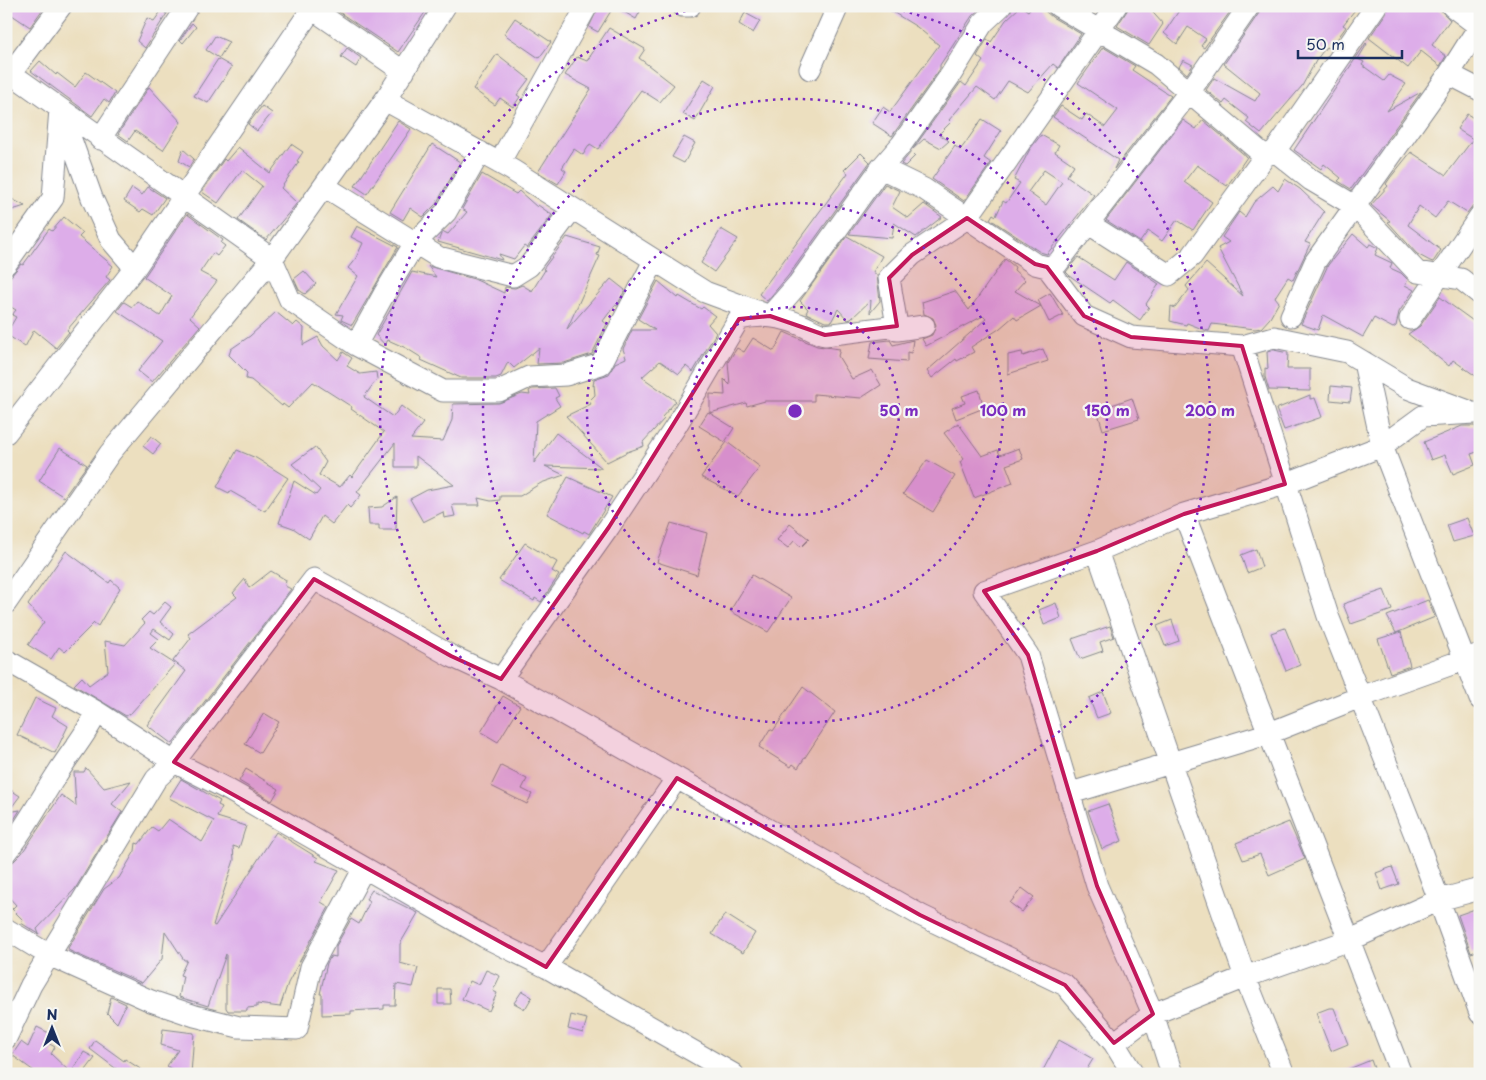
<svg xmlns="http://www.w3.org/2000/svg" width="1486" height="1080" font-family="'Playpen Sans',sans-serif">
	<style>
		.building { fill: #ddade9; fill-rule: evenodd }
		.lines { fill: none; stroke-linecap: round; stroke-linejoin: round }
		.minor-casing { stroke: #84878e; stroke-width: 23 }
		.minor { stroke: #fff; stroke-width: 21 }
		.marked { fill: #c2185b; fill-opacity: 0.2; stroke: #c2185b; stroke-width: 4; stroke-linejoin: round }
		.ring { fill: none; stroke: #7b2cbf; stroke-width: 2.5; stroke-dasharray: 2.5 5 }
		.centre { fill: #7b2cbf; stroke: #f6f6f2; stroke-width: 2.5 }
		.ring-label { font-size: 15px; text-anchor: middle; font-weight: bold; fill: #7b2cbf; stroke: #f6f6f2; stroke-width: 4.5; stroke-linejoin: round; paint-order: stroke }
	</style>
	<rect width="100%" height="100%" fill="#f6f6f2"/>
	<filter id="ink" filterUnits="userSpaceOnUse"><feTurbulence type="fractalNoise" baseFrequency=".02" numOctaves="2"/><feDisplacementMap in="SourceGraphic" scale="10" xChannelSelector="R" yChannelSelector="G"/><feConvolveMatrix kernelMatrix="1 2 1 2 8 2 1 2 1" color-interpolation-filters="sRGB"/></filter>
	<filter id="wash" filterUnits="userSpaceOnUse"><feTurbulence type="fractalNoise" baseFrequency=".0096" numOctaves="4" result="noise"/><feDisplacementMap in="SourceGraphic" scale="20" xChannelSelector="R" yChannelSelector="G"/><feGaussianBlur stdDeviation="1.12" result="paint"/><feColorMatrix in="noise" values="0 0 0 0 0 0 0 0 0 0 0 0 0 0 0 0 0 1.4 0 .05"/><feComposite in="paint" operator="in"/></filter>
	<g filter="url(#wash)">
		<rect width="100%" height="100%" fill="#ecdfbf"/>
		<g id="blocks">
			<path class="building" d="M6,6H45L30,27L6,11Z
				M330,6H420L426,11L398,52Z
				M599,6H643L636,19L614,6L598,32L589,27Z
				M883,6H983L972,16L940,65V69L892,136L872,123L883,107L890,112L939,45L917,27Z
				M1021,6L1028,11L1032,6H1039L1052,17L1081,34L1058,68L1053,64L1028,92L1008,81L995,100L977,87L949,120L951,122L939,134L949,141L941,148L924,139L913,149L961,82L966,86L983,61L977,56L987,39L991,42L1006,20Z
				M1130,6H1147L1163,24L1149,45L1117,26Z
				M1182,6H1229L1232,9L1204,48L1201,46L1206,39L1188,27L1177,44L1164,33Z
				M1261,6H1358L1343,25L1346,27L1330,49L1326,47L1317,59L1302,86L1261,134L1246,122L1249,118L1226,100L1223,104L1206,90L1214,78L1255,101L1260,93L1224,64L1259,13Z
				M1388,6H1437L1450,20L1432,45L1446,56L1440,66L1421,51L1408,68L1369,38L1386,13Z
				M171,7L145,48L137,41L147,18L154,21L162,10L166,14Z
				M745,13L760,21L753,33L739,24Z
				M515,18L551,42L539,58L504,34Z
				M192,23L196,27L183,43L180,40Z
				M609,28L645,49L639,58L674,85L660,102L641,90L598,149L590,144L583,155L574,149L562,168L566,171L558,184L538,172L591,89L565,75L577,57L587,61Z
				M215,36L229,42L219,58L206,50Z
				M1366,43L1367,44L1358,59L1364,62L1362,65L1384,81L1389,75L1406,84L1387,111L1421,92L1351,189L1338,181L1341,178L1324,164L1321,169L1294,150Z
				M1103,47L1135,66L1132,70L1171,96L1114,169L1118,160L1053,117L1061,106L1082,120L1086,114L1105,127L1118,110L1078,83Z
				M347,48L361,58L356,67L341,57Z
				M497,54L529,79L517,95L520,97L513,107L500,98L495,105L473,89Z
				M218,59L232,67L208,103L194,96Z
				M1183,60L1193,65L1187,74L1179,67Z
				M40,61L56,75L57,73L75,87L86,72L115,93L109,103L104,99L92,116L31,71Z
				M704,79L715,86L695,121L683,114Z
				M149,87L181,122L163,150L135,131L128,141L118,134Z
				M262,106L272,113L257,131L248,124Z
				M1467,114L1480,122V196L1467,213L1448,201L1435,218L1419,206L1408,225L1441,250L1433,262L1430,261L1417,254L1388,222L1390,221L1371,205L1388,186L1386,184L1390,178L1411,152L1446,175L1473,139L1457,129Z
				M982,119L1001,131L984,158L991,163L964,201L932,179L955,146L960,150L964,145Z
				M1183,120L1196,129L1203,120L1247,157L1227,186L1197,165L1184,182L1212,202L1193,230L1177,220L1162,241L1148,231L1140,242L1106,220Z
				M398,121L411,129L367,194L355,186Z
				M1041,135L1059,145L1055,152L1074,165L1067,176L1094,195L1047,254L1040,252L990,219L993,214L996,216L1003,201L1006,203L1020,183L1014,180L1030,149ZM1044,170L1062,182L1046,205L1028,192Z
				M684,137L695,143L684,163L672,157Z
				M291,144L303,152L297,161L299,162L281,188L297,203L266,240L238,220L262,186L242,170L218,203L202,192L224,159L226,161L238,147L270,173Z
				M432,144L460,162L436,204L423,217L410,208L403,220L390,212Z
				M183,149L194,159L189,167L179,161Z
				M911,152L915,156L905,166L901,164Z
				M861,153L870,162L788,276L767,301L759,294L848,173L844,170Z
				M482,174L516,194L519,191L537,207L538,205L552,215L527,248L524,246L514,259L499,254L502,260L438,242L441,234L444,232L448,234L467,212L462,209Z
				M1285,179L1300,189L1324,212L1305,242L1310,244L1293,280L1288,277L1275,297L1279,302L1270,318L1261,328L1255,329L1212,324L1209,331L1205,330L1187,323L1186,325L1170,321L1171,306L1175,308L1189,290L1186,286L1206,263L1243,296L1218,248L1229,242L1222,237L1239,212L1245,217L1254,202L1273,186L1278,191Z
				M885,184L900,191L892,207L908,218L924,204L942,217L916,237L894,223L892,238L849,234Z
				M148,187L165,198L153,215L143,209L140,212L124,201L132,188L142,195Z
				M6,196L25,206L6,212Z
				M187,214L223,240L221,243L225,246L217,256L213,253L200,272L217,281L190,317L200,326L152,382L138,371L162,341L117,311L124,302L132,307L137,301L160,316L172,296L144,277Z
				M64,217L83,233L79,237L113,266L106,277L110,280L67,330L69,332L56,348L34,330L25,347L6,334L16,317L12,315L16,310L6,304V282L21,264L23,265L49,229L52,231Z
				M357,226L398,247L352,325L341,320L343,315L336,314L358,276L348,268L356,258L363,243L351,237Z
				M721,229L738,239L714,272L701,263Z
				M1353,234L1368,247L1370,244L1378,248L1375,255L1392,263L1390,268L1401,273L1408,280L1405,285L1414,290L1399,312L1396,326L1393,328L1374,318L1363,337L1323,315L1318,330L1301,324L1328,265Z
				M847,236L882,256L873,272L877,275L880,301L870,313L871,300L851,319L848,320L838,309L831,322H825L806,313L808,309L800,301Z
				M567,237L600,247L597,255L600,256L567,329L611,279L625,290L617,306L615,305L603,321L607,324L592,354L564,363L537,364L539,348L514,368L508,362L501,376L496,378H461L421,360L422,358L406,348L388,340L385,345L376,335L412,272L436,277L428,266L474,279L504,293L505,287L515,288L522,285L532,291L545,270L543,269Z
				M1078,257L1114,280L1126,262L1159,284L1146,304L1149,307L1140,320L1113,300L1110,303L1070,276L1066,272Z
				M1005,259L1015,267L1014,270L1025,280L1015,291L1041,306L1038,300L1050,293L1063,315L1049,322L1041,306L1017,320L1014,316L999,329L971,347L974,352L957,361L956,359L932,378L927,371L986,319L983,316L926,346L922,339L932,335L936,325L933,318L924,314L922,302L955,291L969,310Z
				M304,271L316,284L305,294L299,290L294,279Z
				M658,281L678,298L679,296L701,309L703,307L715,316L708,324L716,333L693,372L686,366L679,374L660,361L642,377L676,401L662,417L664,419L643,442L644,446L627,452L607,462L566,416L591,404L589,401L595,395L594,385L593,386L594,379L609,374L615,363L626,358L623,349L632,330H655L638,319Z
				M1440,297L1480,326V379L1453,360L1449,366L1408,334L1420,326Z
				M276,312L293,326L297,322L304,328L303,345L318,337L323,346L338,360L343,352L352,358L347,366L360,374L376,372L377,379L364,397L393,417L401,406L423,423L411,439L443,441L452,420L453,404L499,403L522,394L530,395L529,391L532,389L555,388L559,396L555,398L560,406L536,421L534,463L556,433L602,468L545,466L564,475L541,483L520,496H500V500L491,501L478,498L480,505H452L455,516L444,518L443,512L423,522L410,499L427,490L454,485L416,456V467H395V443L357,492L361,495L350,508L347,505L332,524L322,516L309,539L293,528L279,523L294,481L316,495L320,490L292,464L315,447L326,462L319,475L340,487L350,475L352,477L384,432L351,409L352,407L313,382L288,408L283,404L282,406L251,380L246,379L247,373L229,355L231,349L250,336Z
				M784,332L817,346L840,349L838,356L852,379L872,370L881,385L861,398L814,394V401H765L747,406L746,403L710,413V394L725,395L724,379L730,385L728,362L737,348L744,352L753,338L774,351Z
				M890,340L893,345L913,340L911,353L907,352V362L869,359L872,342Z
				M1043,349L1048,361L1008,374V355L1022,352L1023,356Z
				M1274,350L1288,353L1287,369H1310V391L1269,390L1265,377V368L1268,369L1267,352Z
				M1331,386L1352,388L1350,402L1330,400Z
				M979,390L984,408L956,419L952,408L965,403L962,396Z
				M1310,395V399L1315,398L1322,417L1284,430L1276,409Z
				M1132,398L1139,419L1103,430L1097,410Z
				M708,412L734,428L725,442L699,426Z
				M958,423L982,456L998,450L1000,455L1019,448L1023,459L1006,465L1013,483L974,498L960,462L964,459L944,433Z
				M1462,426H1475L1480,437V451L1471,454L1475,465L1453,474L1445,455L1431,460L1424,442Z
				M151,436L161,444L153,454L143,446Z
				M727,442L760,467L738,496L701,477Z
				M60,448L87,465L64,497L39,481Z
				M237,450L256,458L288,478L265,511L230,491L229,493L217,487Z
				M927,460L955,476L933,512L903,494Z
				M568,477L612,497L589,534L584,531L583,533L547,514Z
				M397,497L396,530H379V525H369L368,508L382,507Z
				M1467,518L1474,536L1453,542L1447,525Z
				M671,523L707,533L697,575L657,562Z
				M790,524L809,539L801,547L794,541L788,548L777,540Z
				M525,543L557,562L552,571L559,575L541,602L535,598L534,601L499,580Z
				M1256,549L1262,567L1247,573L1241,555Z
				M66,551L109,583L111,580L120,588L98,626L94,623L65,652L59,647L51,659L28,645L44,622L28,605Z
				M271,571L286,580L285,586L291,589L172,744L147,725L186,671L173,661L191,638L188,634L237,597L233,593L245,579L249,588Z
				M752,575L791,598L768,632L730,611Z
				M1384,590L1392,610L1351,624L1343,604Z
				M1428,600L1435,617L1396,633L1387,616Z
				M165,602L171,607L160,622L174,634L170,640L154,629L151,633L159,639L150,648L175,664L131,713L126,716L74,685L82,677L89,685L108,671L105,641L125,645L145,623L141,620L149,612L153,615Z
				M1056,603L1061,618L1044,625L1039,610Z
				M1172,620L1179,641L1165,646L1157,626Z
				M1110,626L1114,637L1100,642L1103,651L1080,659L1072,639Z
				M1285,628L1300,665L1286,671L1271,633Z
				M1401,632L1410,666L1390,673L1378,639Z
				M803,687L835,712L798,768L793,764L791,767L759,747L770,729L773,731Z
				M1103,692L1111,713L1097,718L1089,698Z
				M503,696L520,706L498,742L481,732Z
				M35,698L56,708L52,716L68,726L55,753L17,735Z
				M264,713L279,722L260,753L245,744Z
				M501,766L527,779L522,789L532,794L527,804L491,786Z
				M86,768L104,788L131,781L112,804L122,812L75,889L37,929L39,934L21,923L23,920L12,909L16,905L6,894V869L22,853L61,795L76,806L74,772H84Z
				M246,769L279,789L272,801L239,781Z
				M181,779L220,801L218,805L222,807L217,817L246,826L239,848L233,846L234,860L213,925L215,926L276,832L318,858L316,861L339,870L321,902L329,907L288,983L280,1007L257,1004V1007L247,1008V1011H228L226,1008V954L208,1006L179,997L183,976L180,975L187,960H184L165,931L162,959L142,983L70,951L68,948L104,889L119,878L135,851L136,843L139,844L152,827L158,831L168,819L202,842L214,821L169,798Z
				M6,787L20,796L8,812L20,810L10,826L6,824Z
				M1108,804L1122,841L1102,849L1088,811Z
				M1289,822L1305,859L1269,875L1260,854L1243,860L1236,843Z
				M1392,867L1399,884L1382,890L1376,873Z
				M1022,888L1034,897L1022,912L1010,903Z
				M372,890L418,913L400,944V963L418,968L413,987L396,984L395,1005H384V1009L351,1011V1014L322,1015V994H320L327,963L331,956L336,957V946L351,919L359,924L370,901L366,899Z
				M1475,909L1480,920V950L1471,953L1458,915Z
				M725,914L755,933L743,953L712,934Z
				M486,970L500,976L493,991L497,993L489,1011L462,999L470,981L479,985Z
				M438,989H450L451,1004H438Z
				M522,991L532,997L525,1009L514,1003Z
				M111,997L126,1004L117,1023L107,1013Z
				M1329,1008H1334L1348,1044L1331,1051L1316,1013Z
				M571,1015L587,1019L583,1033L568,1029Z
				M37,1027L53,1035L48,1043L55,1047L51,1054L71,1073L84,1052L95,1058L83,1074H38L12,1055L21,1042L28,1047Z
				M163,1029L194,1033L191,1074H179L167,1066L178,1050L161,1045Z
				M95,1040L124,1061L125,1059L148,1074H123L90,1049Z
				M1059,1040L1093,1059L1084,1074H1041Z
				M1371,1060L1376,1074H1339V1073Z"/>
		</g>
	</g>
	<g filter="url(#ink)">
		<use href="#blocks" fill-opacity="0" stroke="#84878e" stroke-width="1"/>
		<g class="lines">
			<defs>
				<path id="minor" d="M308,6L404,72
					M683,6H690
					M1058,6L1156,64L1265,156L1275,151L1311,180L1355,206L1417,272L1461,279L1480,294
					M1452,6L1480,27
					M810,69L838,6
					M6,70L272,259L290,300L356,345L443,391H499L529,377L566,375L601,364L654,261
					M11,73L61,6
					M1449,74L1480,90
					M385,100L512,170L705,292L770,316L798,284L881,168L901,145L950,76L983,23L1001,6
					M100,139L188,6
					M1275,151L1376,6
					M499,163L587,6
					M881,168L924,189L1035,264L1047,267L1057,264L1190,91L1249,6
					M324,186L438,257L513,276L529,266L572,209
					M1089,224L1169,275L1192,256L1265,156
					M6,264L53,198L60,109L92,198L111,240L135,268
					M1047,267L1084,316L1131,337L1242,346L1274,337L1347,352L1407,388L1466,410
					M1291,316L1315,262L1449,74L1480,25
					M1410,319L1480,216
					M897,326L889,278L912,255L967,218L1116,6
					M356,345L384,294L415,243L446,212L480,152
					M1242,346L1328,616L1417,840L1480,1013
					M1364,362L1382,446L1480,699
					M6,433L135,268L314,6
					M1184,514C1255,701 1330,887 1401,1074
					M1097,551L1245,977L1284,1074
					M6,603L110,453L272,259L385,100L445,6
					M6,660L97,712L174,762L227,789L485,937L546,967L733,1074
					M501,679L920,915L1065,985L1114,1043L1133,1074
					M1071,793L1267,734L1360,697L1480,654
					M6,852C26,828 40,800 57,774C70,753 86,735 97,712
					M6,929L49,955L151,1001L195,1016L239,1027L297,1029L311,967L364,868
					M546,967L677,778
					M6,1038L31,985L156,779L174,762L314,579L451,656L501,679L609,527L676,426L739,319C759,314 780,316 799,324C808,327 815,333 825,335L897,326V330L924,326
					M1114,1043L1153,1014L1245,977L1350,940L1439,900L1480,889
					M1172,1074L1153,1014L1097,886L1028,655L984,591L1097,551L1184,514L1285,484L1382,446L1423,416L1475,413"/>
			</defs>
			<use href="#minor" class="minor-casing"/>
			<use href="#minor" class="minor"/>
		</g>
	</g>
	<path class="marked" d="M967,218L1035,264L1047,267L1084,316L1131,337L1242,346L1285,484L1184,514L1097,551L984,591L1028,655L1097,886L1153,1014L1114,1043L1065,985L920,915L677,778L546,967L174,762L314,579L451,656L501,679L609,527L739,319L770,316L825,335L897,326L889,278L912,255Z"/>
	<g class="ring">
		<circle cx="795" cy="411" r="104"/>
		<circle cx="795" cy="411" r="208"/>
		<circle cx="795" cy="411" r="312"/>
		<path d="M888 7A415 415 0 1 1 702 7"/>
	</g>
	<circle cx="795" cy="411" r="8" class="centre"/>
	<g class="ring-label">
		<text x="899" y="416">50 m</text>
		<text x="1003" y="416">100 m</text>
		<text x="1107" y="416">150 m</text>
		<text x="1210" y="416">200 m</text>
	</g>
	<rect width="1486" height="1080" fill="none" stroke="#f6f6f2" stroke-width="25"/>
	<g transform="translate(52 1028)" stroke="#f6f6f2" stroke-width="4" paint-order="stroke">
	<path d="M0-4L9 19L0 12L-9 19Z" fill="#1b2f5e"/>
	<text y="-8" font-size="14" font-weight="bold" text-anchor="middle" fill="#1b2f5e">N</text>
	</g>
	<path d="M1298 50v8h104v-8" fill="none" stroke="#1b2f5e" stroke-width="2.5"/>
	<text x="1306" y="50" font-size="15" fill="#1b2f5e" stroke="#f6f6f2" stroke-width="4" paint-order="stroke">50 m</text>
</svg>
